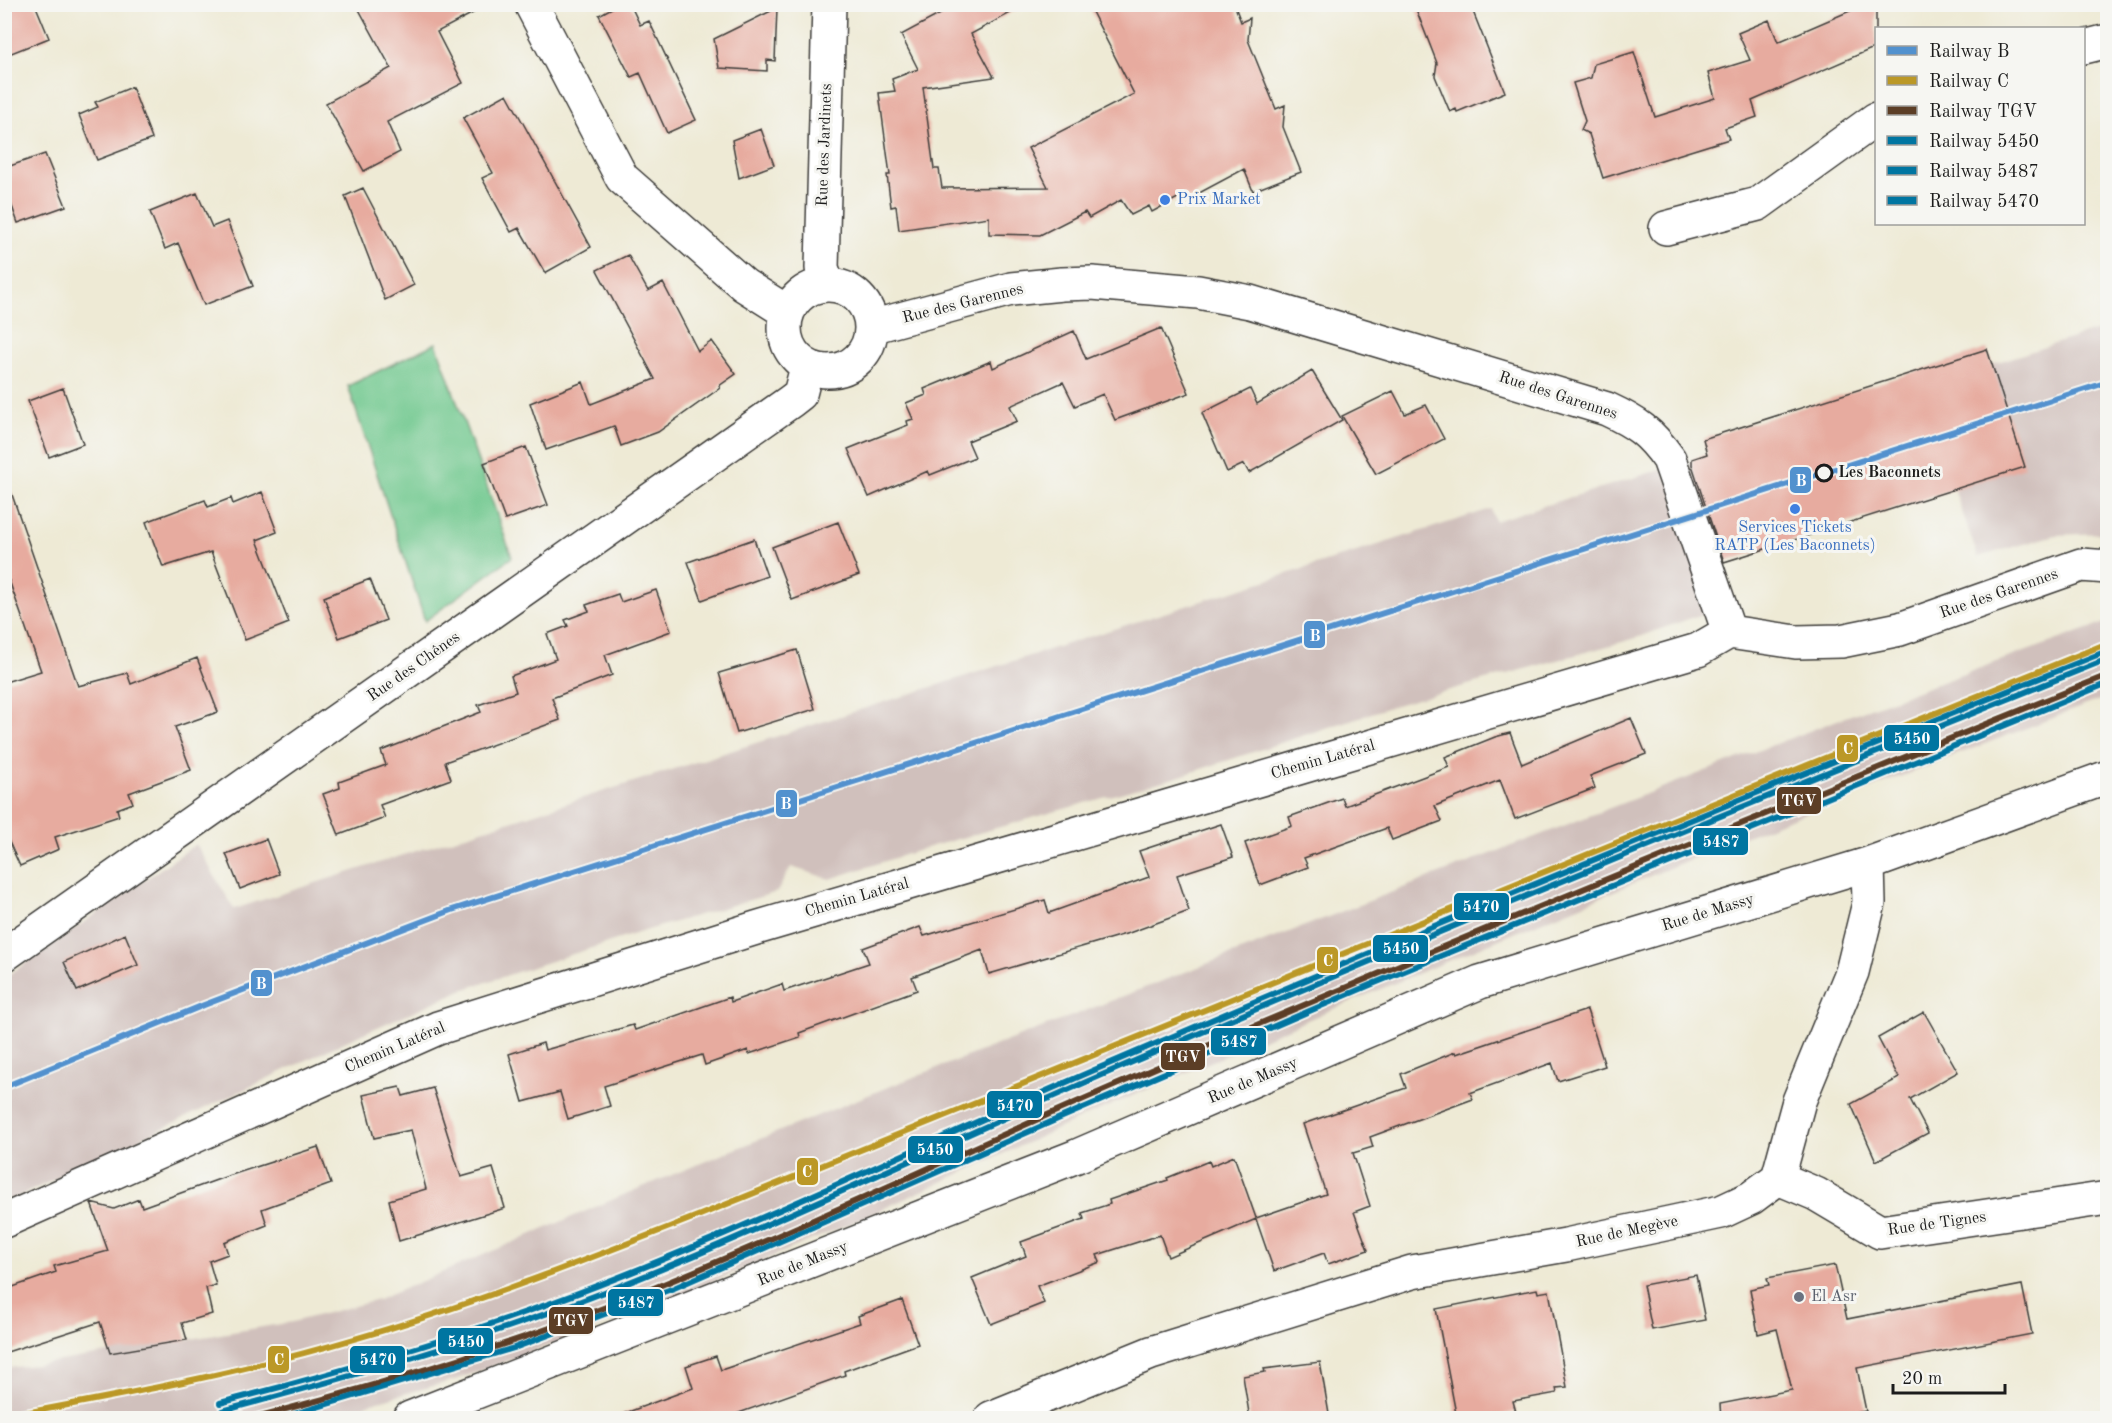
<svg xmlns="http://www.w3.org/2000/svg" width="2112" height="1423" font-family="'Old Standard TT',serif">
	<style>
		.industrial { fill: #d0c0bc }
		.green { fill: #70c88e; stroke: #467255; stroke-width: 1.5 }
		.building { fill: #e7ab9f }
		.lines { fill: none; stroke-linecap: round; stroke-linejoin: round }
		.minor-casing { stroke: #3c3b38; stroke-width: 36 }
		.minor { stroke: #fff; stroke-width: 33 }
		.rail-1-casing { stroke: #f6f6f2; stroke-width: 10 }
		.rail-2-casing { stroke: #f6f6f2; stroke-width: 10 }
		.rail-3-casing { stroke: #f6f6f2; stroke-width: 10 }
		.rail-4-casing { stroke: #f6f6f2; stroke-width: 10 }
		.rail-5-casing { stroke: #f6f6f2; stroke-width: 10 }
		.rail-6-casing { stroke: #f6f6f2; stroke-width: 10 }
		.rail-1 { stroke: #5291ce; stroke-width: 6 }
		.rail-2 { stroke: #bb9827; stroke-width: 6 }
		.rail-3 { stroke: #5c3e26; stroke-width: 6 }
		.rail-4 { stroke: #0075a1; stroke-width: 6 }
		.rail-5 { stroke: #0075a1; stroke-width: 6 }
		.rail-6 { stroke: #0075a1; stroke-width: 6 }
		.shop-dot { fill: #3f7fe0; stroke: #f6f6f2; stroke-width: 2 }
		.stop-dot { fill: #f6f6f2; stroke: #1c1c1c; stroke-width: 3 }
		.worship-dot { fill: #6b7280; stroke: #f6f6f2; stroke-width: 2 }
		.labels { text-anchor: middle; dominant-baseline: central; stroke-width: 6; stroke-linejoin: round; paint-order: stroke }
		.street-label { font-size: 16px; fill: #1c1c1c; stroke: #f6f6f2 }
		.shop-label { font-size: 16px; fill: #366cbe; stroke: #f6f6f2; text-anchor: start }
		.stop-label { font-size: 16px; font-weight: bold; fill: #1c1c1c; stroke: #f6f6f2; text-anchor: start }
		.worship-label { font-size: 16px; fill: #5b616d; stroke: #f6f6f2; text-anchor: start }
		.line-badge { stroke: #f6f6f2; stroke-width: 2 }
		.badge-label { font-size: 16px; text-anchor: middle; font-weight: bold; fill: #fff }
	</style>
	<rect width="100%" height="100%" fill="#f6f6f2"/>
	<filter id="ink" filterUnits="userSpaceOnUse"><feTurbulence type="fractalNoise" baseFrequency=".0167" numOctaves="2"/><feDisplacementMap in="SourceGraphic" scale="12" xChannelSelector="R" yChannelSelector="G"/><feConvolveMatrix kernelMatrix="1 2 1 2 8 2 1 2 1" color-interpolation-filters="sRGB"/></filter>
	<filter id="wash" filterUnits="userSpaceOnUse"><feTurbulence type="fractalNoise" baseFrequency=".008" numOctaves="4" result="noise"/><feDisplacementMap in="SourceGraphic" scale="24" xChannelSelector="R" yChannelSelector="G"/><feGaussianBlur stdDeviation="1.35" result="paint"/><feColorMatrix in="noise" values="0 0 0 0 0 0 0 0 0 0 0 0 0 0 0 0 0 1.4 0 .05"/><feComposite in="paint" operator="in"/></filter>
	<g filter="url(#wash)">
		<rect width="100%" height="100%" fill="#eeead5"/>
		<path class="industrial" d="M2107,327V533L2056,535L1978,557L1954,489L1722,563L1708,612L1633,639L1396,705L1174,778L929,847L830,879L791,867L777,892L641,932L462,990L355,1037L5,1203L4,978L196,844L234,909L1491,509L1495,521L1662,469L1664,473L1691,465L1692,459L1707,454L1703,439L1987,349L1992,364Z
			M2107,622V697L1741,838L1326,1012L1079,1119L852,1223L648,1309L455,1380L317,1418H5L4,1368L36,1365L292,1322L378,1300L635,1190L883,1089L1840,719Z"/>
		<path class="green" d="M436,343L512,557L425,621L348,386Z"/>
		<g id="blocks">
			<path class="building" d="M4,4H35L49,38L4,56Z
				M356,4H490L437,32L463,83L387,122L400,152L364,171L326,103L391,68Z
				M619,4H630L640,25L649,21L696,120L667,133L640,73L631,77L599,15Z
				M959,4H1027L971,34L994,77L923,87L934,169H939L942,188L1048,187L1028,148L1134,94L1088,4H1234L1241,22L1250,18L1248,40L1276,109L1285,105L1283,127L1301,172L1253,191L1244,169L1188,199L1185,194L1152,212L1149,206L1131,215L1121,200L1089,218L1085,212L1040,235L989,234V217L899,230L896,206L891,207L887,175H890L879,93L895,91L892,79L918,69L901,35Z
				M1414,4H1470L1505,92L1457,112L1456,109L1450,112L1435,76L1437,63Z
				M1866,4H1876V47L1752,101L1757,117L1725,128L1729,139L1603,178L1589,134L1581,130L1585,121L1573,83L1591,78L1594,64L1634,52L1655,117L1715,98L1708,73L1750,60L1738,33L1769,20L1778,42Z
				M777,8L775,61L767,60V71L719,68L714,39Z
				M132,87L152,139L97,160L79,115L98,107L95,102Z
				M507,94L591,247L545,273L519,228L511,232L482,178L493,173L463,118Z
				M761,129L774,165L739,178L732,140Z
				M45,154L66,206L18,223L4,184V168Z
				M363,188L414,285L385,300L345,196Z
				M197,193L212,227L227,221L253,286L204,305L178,243L165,249L150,212Z
				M628,255L648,291L663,283L698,351L712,341L736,374L719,386L720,388L658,432L621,446L614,426L546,450L530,403L583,382L591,404L655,379L597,270Z
				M1161,328L1189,393L1115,420L1103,394L1075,406L1063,382L1010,406L1017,421L968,441L975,457L930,475L928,471L869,497L848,449L908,425L907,421L913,419L906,403L926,395L924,389L991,361L993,368L1074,331L1086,359Z
				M1987,349L2025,467L1724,562L1692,465V459L1707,454L1703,439Z
				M1312,371L1342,420L1249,473L1244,464L1227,472L1202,413L1250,389L1257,404Z
				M63,388L83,444L49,457L28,401Z
				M1393,391L1405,414L1426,405L1444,439L1376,474L1342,416Z
				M526,447L548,505L505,520L484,463Z
				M4,486H9L78,686L127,673L131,684L197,658L218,712L175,727L191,770L129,793L133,803L117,809L119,816L55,837L59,849L20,866L4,831L5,682L41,671L4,566Z
				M262,492L277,532L257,540L289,623L245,640L211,552L163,567L146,522L205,500L208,507L231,498L233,504Z
				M838,522L859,575L792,600L772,547Z
				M754,539L767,576L702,600L688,562Z
				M370,579L386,620L339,638L324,597Z
				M656,590L671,631L605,655L612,675L552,698L560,720L445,762L451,779L380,805L385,818L339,835L323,794L340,788L339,782L386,765L381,751L481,712L478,705L516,692L511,676L556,659L547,634L568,626L565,620L589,611L586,605L618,594L621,602Z
				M797,650L815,709L737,733L719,673Z
				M1631,718L1646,754L1590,776L1595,788L1515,819L1500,780L1435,806L1442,821L1392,840L1387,828L1304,858L1308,867L1260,885L1245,843L1292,826L1289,817L1342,798L1345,806L1449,767L1445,757L1495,737L1510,733L1522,764Z
				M1221,824L1233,857L1177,875L1189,911L1129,933L989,974L982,950L912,977L917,990L799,1033L800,1037L749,1054L748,1050L705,1065L702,1055L604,1086L610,1106L568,1119L560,1092L523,1102L509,1054L543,1043L545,1050L633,1025L635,1030L730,997L731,1002L782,984L784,991L869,963L863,948L920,927L924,936L1045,900L1049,913L1149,877L1139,851Z
				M266,839L279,874L240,889L226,854Z
				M125,934L138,965L77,991L64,962Z
				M1587,1010L1605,1066L1558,1081L1552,1063L1470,1093L1473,1099L1370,1137L1373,1147L1353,1153L1370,1206L1354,1212L1368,1250L1328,1264L1324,1253L1274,1271L1256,1219L1168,1257L1160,1235L1097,1255L1100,1262L1037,1286L1044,1303L991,1324L972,1278L1026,1256L1021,1242L1084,1219L1082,1213L1110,1204L1109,1200L1168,1180L1167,1178L1209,1161L1211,1166L1234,1156L1256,1218L1326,1194L1303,1124L1406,1088L1401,1074L1455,1052L1456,1054Z
				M1924,1012L1958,1072L1910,1099L1928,1133L1876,1161L1851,1104L1899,1078L1878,1038Z
				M400,1087L403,1096L433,1088L461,1177L493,1168L505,1208L399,1241L389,1200L426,1189L411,1130L374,1138L363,1095Z
				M318,1147L331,1184L262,1209L267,1225L224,1242L228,1254L209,1261L216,1285L206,1288L212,1314L182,1323L187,1340L110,1353L100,1322L4,1353V1290L56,1272L54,1266L108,1251L91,1203L114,1209L139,1199L142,1207L225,1177Z
				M1835,1265L1847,1319L2022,1285L2032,1334L1857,1368L1866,1411L1826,1419H1721L1720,1404L1792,1390L1777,1329L1758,1334L1750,1289L1769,1285L1767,1278Z
				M1696,1275L1705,1320L1652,1330L1643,1285Z
				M1537,1289L1538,1293L1549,1291L1567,1387L1556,1388L1557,1393L1513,1401L1516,1412L1484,1419H1457L1436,1309Z
				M902,1300L918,1344L844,1371L845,1375L722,1419H620V1415L693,1388L686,1366L716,1356L721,1370L860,1323L858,1316Z
				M1320,1362L1329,1414L1306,1419H1250L1243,1376L1265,1372L1264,1369Z"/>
		</g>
	</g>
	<g filter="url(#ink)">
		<use href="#blocks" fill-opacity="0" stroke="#3c3b38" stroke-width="1.5"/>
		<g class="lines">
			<defs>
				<path id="minor" d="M531,4L622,178L744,285L787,312
					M2084,47L2108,41
					M1666,228L1758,204L1876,119
					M785 328a43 43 0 1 1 86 0a43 43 0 1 1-86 0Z
					M828,285L822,268L829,4
					M871,327L1011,289L1062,284L1092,283L1198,292L1250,302L1607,409C1637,423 1650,432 1669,459L1729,632L1796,642L1841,641L1900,629L2081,565L2108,567
					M4,955L791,401L800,394L807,367
					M1778,1178L1816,1194L1880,1232L2108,1198
					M4,1221L438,1028L756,928L1698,650L1729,632
					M410,1418L1077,1156L1480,982L1868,864L2108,777
					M991,1418L1151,1353L1412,1272L1566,1245L1721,1212L1751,1198L1778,1178L1799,1101L1852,972L1869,903L1868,864"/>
			</defs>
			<use href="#minor" class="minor-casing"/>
			<use href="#minor" class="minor"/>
			<defs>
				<path id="rail-1" d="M4,1087L204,1005L452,910L2108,382"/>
				<path id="rail-2" d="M4,1417C122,1395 240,1373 354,1339C472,1305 586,1260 700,1215L2108,643"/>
				<path id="rail-3" d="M252,1418C372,1387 491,1352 606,1307C781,1239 950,1156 1123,1082C1449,942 1778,808 2108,675"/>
				<path id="rail-4" d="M222,1411C350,1377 478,1341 602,1293C776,1225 944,1143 1116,1069C1444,928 1774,793 2105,660"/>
				<path id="rail-5" d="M281,1418L514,1348L674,1288L1060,1118L1370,985L2108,683"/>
				<path id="rail-6" d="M220,1403C348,1370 476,1333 599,1285C774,1217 942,1135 1113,1062C1441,921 1771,786 2102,653"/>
			</defs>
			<use href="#rail-1" class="rail-1-casing"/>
			<use href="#rail-2" class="rail-2-casing"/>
			<use href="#rail-3" class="rail-3-casing"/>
			<use href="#rail-4" class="rail-4-casing"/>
			<use href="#rail-5" class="rail-5-casing"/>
			<use href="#rail-6" class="rail-6-casing"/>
			<use href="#rail-1" class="rail-1"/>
			<use href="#rail-2" class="rail-2"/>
			<use href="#rail-3" class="rail-3"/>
			<use href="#rail-4" class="rail-4"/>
			<use href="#rail-5" class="rail-5"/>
			<use href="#rail-6" class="rail-6"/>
		</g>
	</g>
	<g class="shop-dot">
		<circle cx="1165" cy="200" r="6"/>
		<circle cx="1795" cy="509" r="6"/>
	</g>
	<circle class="stop-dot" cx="1824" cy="473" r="8"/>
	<circle class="worship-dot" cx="1799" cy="1297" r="6"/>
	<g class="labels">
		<g class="street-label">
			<text transform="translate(825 145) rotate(-88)">Rue des Jardinets</text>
			<text transform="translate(963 304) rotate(-14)">Rue des Garennes</text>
			<text transform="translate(1558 396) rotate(18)">Rue des Garennes</text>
			<text transform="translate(1999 594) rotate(-19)">Rue des Garennes</text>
			<text transform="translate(414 667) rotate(-35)">Rue des Chênes</text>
			<text transform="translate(1323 760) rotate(-16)">Chemin Latéral</text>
			<text transform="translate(857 898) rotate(-16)">Chemin Latéral</text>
			<text transform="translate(1708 913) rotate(-17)">Rue de Massy</text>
			<text transform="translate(395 1048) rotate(-23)">Chemin Latéral</text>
			<text transform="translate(1253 1081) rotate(-23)">Rue de Massy</text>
			<text transform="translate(1937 1224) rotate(-8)">Rue de Tignes</text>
			<text transform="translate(1627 1232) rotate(-12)">Rue de Megève</text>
			<text transform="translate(803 1264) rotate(-22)">Rue de Massy</text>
		</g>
		<g class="shop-label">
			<text x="1177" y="200">Prix Market</text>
			<text x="1795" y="528" text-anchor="middle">Services Tickets<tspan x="1795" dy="18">RATP (Les Baconnets)</tspan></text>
		</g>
		<g class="stop-label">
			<text x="1838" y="473">Les Baconnets</text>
		</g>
		<g class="worship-label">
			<text x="1811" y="1297">El Asr</text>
		</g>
	</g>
	<g class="line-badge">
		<rect x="1789" y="466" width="23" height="28" rx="6" fill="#5291ce"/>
		<rect x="1303" y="620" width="23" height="29" rx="6" fill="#5291ce"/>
		<rect x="1883" y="724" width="57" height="28" rx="6" fill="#0075a1"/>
		<rect x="1836" y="734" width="23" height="29" rx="6" fill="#bb9827"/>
		<rect x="1776" y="786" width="46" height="29" rx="6" fill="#5c3e26"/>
		<rect x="775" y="789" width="23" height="29" rx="6" fill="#5291ce"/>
		<rect x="1692" y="827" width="57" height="29" rx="6" fill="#0075a1"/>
		<rect x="1453" y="892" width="57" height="29" rx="6" fill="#0075a1"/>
		<rect x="1372" y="934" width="57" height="29" rx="6" fill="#0075a1"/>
		<rect x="1316" y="946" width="23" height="28" rx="6" fill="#bb9827"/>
		<rect x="250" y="969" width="23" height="28" rx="6" fill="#5291ce"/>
		<rect x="1210" y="1027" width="57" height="29" rx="6" fill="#0075a1"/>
		<rect x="1160" y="1042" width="46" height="29" rx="6" fill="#5c3e26"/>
		<rect x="986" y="1090" width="57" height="29" rx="6" fill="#0075a1"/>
		<rect x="907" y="1135" width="57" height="29" rx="6" fill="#0075a1"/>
		<rect x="796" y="1157" width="23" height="29" rx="6" fill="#bb9827"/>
		<rect x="607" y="1288" width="57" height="29" rx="6" fill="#0075a1"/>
		<rect x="548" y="1306" width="46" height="29" rx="6" fill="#5c3e26"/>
		<rect x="437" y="1327" width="57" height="28" rx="6" fill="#0075a1"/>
		<rect x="267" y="1345" width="23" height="29" rx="6" fill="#bb9827"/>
		<rect x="349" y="1345" width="57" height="29" rx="6" fill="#0075a1"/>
	</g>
	<g class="badge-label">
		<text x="1801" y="486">B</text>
		<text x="1315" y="641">B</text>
		<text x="1912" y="744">5450</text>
		<text x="1848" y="754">C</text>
		<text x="1799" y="806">TGV</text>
		<text x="786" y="809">B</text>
		<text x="1721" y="847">5487</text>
		<text x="1481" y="912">5470</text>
		<text x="1401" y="954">5450</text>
		<text x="1328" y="966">C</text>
		<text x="261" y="989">B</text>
		<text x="1239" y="1047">5487</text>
		<text x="1183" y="1062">TGV</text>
		<text x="1015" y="1111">5470</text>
		<text x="935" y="1155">5450</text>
		<text x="807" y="1177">C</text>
		<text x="636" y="1308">5487</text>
		<text x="571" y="1326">TGV</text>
		<text x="466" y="1347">5450</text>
		<text x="279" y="1365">C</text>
		<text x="378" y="1365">5470</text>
	</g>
	<rect width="2112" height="1423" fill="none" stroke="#f6f6f2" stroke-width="24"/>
	<rect x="1875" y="27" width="210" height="198" fill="#f6f6f2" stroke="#9f9f9c" stroke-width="1.5"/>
	<rect x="1887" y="46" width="30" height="9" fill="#5291ce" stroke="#9f9f9c" stroke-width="1.5"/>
	<text x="1929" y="57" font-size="18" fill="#1c1c1c">Railway B</text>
	<rect x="1887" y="76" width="30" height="9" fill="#bb9827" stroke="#9f9f9c" stroke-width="1.5"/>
	<text x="1929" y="87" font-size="18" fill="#1c1c1c">Railway C</text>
	<rect x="1887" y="106" width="30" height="9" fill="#5c3e26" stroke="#9f9f9c" stroke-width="1.5"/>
	<text x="1929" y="117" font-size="18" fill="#1c1c1c">Railway TGV</text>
	<rect x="1887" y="136" width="30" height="9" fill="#0075a1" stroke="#9f9f9c" stroke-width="1.5"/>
	<text x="1929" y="147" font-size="18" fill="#1c1c1c">Railway 5450</text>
	<rect x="1887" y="166" width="30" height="9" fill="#0075a1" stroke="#9f9f9c" stroke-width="1.5"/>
	<text x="1929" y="177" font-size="18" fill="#1c1c1c">Railway 5487</text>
	<rect x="1887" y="196" width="30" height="9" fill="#0075a1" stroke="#9f9f9c" stroke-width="1.5"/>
	<text x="1929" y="207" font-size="18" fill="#1c1c1c">Railway 5470</text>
	<path d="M1893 1384v9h112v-9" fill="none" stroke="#1c1c1c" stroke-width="3"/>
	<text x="1902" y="1384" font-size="18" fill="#1c1c1c" stroke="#f6f6f2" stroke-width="4.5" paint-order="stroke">20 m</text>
</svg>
